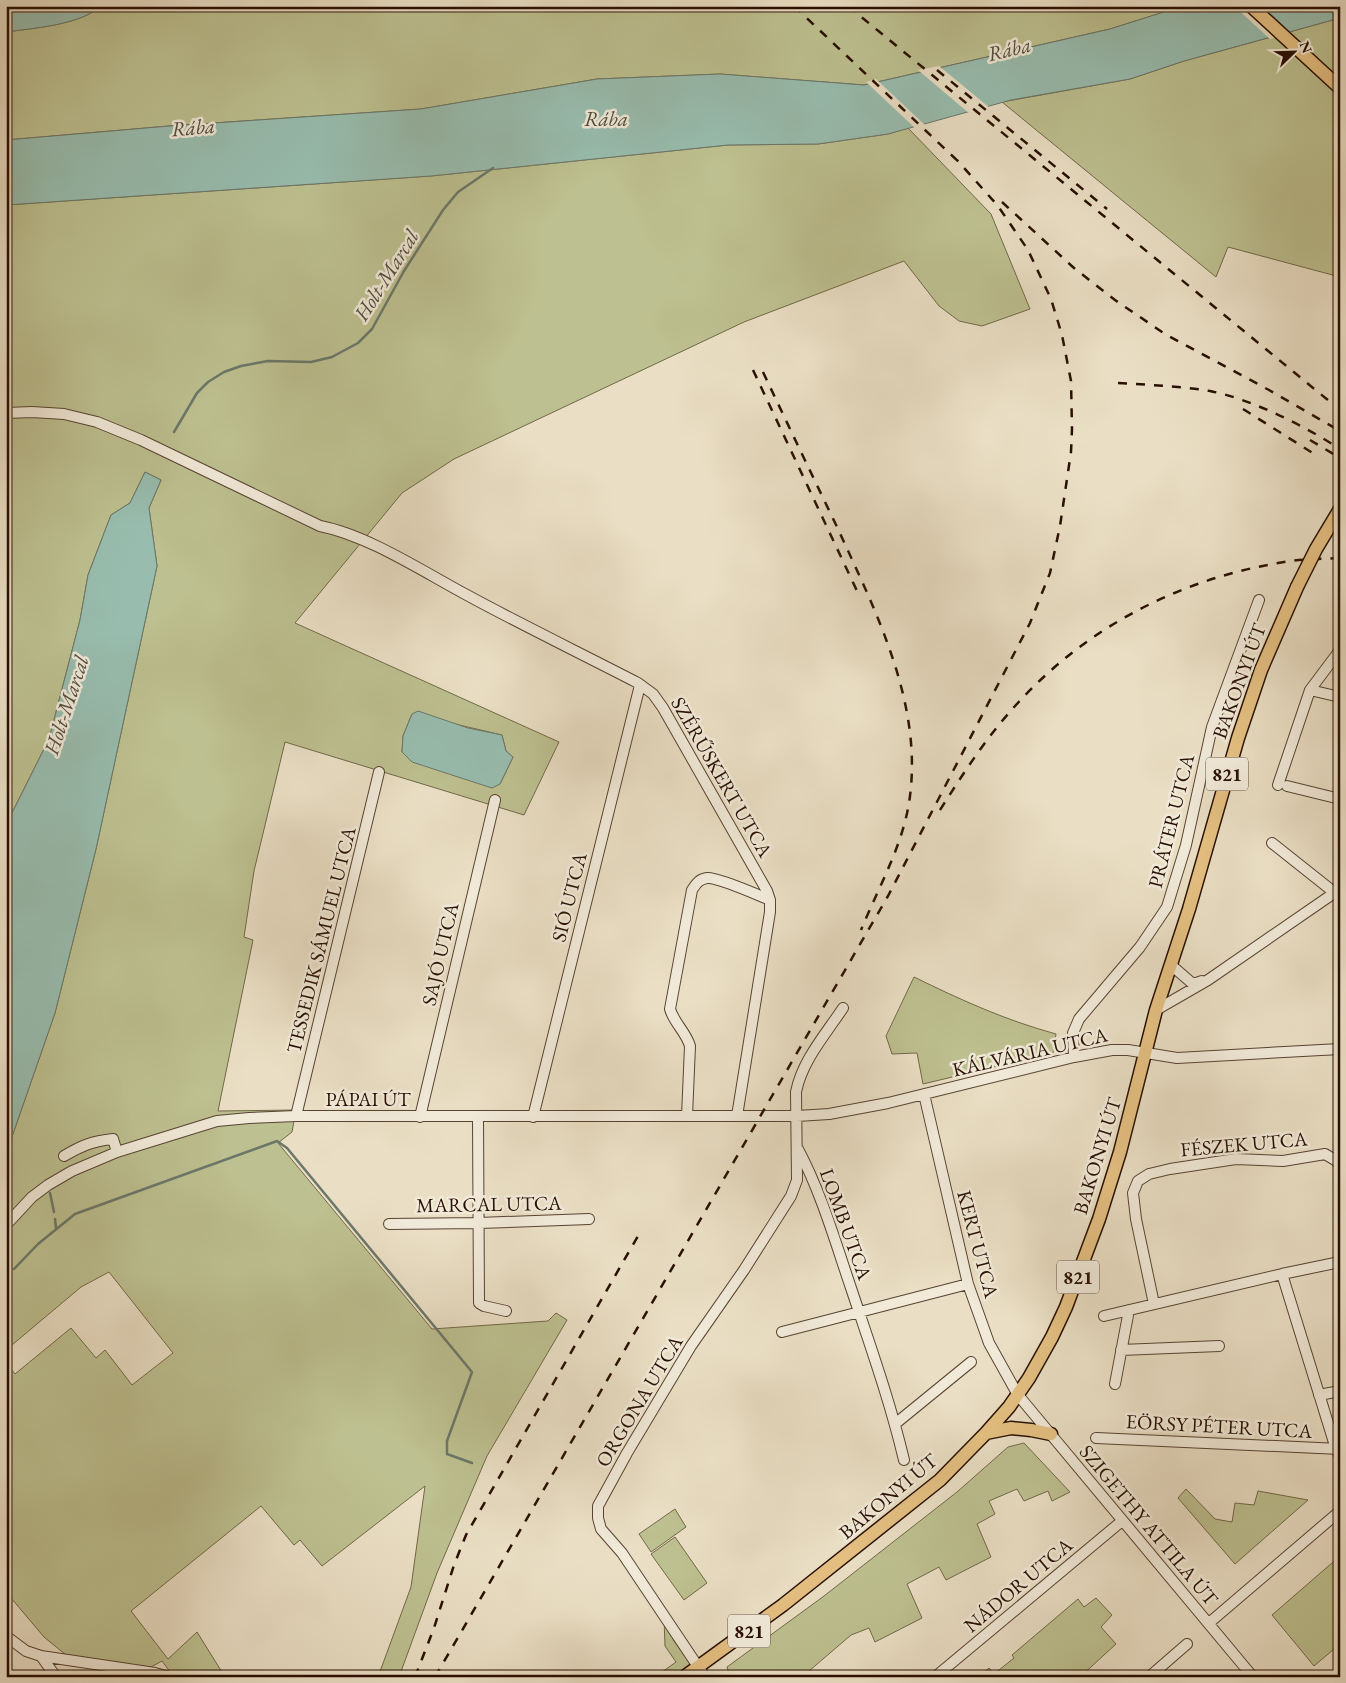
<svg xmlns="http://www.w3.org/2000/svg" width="1346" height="1683" font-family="'EB Garamond',serif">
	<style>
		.green { fill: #bdc090; stroke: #726848; fill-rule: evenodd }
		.water { fill: #98bdaf; stroke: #6b7769 }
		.pier { fill: #eadfc5 }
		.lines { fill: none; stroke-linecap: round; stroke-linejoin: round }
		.stream { stroke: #6b7769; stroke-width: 2.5 }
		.minor-casing { stroke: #584332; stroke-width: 12 }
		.major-casing { stroke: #280f01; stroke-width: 15 }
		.minor { stroke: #f1ead9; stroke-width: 10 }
		.major { stroke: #e5c082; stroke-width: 12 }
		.rail { stroke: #280f01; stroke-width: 2.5; stroke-dasharray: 9 9; stroke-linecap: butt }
		.major-bridge-casing { stroke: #280f01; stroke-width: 15; stroke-linecap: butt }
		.major-bridge { stroke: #e5c082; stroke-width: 12 }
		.labels { text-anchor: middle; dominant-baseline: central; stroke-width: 5; stroke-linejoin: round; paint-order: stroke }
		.shield { fill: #f1ead9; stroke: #645142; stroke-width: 1 }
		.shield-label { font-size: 19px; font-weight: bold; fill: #280f01 }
		.street-label { font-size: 20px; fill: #280f01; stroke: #f1ead9 }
		.water-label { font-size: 21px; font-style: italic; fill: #4f4c3e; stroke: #f1ead9 }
	</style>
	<rect width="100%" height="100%" fill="#eadfc5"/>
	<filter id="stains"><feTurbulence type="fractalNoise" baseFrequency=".004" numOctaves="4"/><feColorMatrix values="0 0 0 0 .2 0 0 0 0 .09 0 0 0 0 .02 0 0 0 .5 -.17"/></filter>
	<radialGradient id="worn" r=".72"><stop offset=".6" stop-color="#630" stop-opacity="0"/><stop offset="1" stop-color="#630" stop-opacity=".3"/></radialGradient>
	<path class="green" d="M101,6H1183L1110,29L864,85L720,74L597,79L421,109L169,126L6,140V32C34,28 80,25 101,6Z
		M1340,18V277L1228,247L1216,277L1002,102L1130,79L1184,61Z
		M908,128L991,214L1030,309L982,326L959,321L939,306L904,261L744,322L454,459L402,493L295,623L559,742L524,815L285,742L254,871L244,937L253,940L218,1111L296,1110L292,1132L278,1143L432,1329L548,1321L556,1313L567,1320L487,1456L437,1573L399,1677H378L411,1587L425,1486L322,1566L300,1540L294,1545L261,1506L131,1611L168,1659L197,1632L225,1677H174L162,1661L149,1668L66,1655L44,1637L6,1592V1363L15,1374L71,1328L96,1358L105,1350L132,1385L173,1353L109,1272L81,1287L6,1350V1154L55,1013L96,849L157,566L149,508L161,480L145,472L130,503L111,515L88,575L80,620L49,739L6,825V205L431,176L728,145L818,144L888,134ZM412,714L502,735L506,751L513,757L500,784L402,752L403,736Z
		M914,977C961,1000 1005,1020 1056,1034L1053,1053L923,1084L917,1053L892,1054L886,1036Z
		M1024,1443L1070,1492L1052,1501L1048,1491L1024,1501L1017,1489L989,1501L995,1514L977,1524L991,1557L946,1580L939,1567L907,1584L922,1618L875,1642L869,1628L851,1635L802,1677H730L727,1667L824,1596L957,1492L1008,1447Z
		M1186,1489L1215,1519L1232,1522L1235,1503L1254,1505L1258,1491L1308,1500L1235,1564L1178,1498Z
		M675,1509L686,1527L651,1552L639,1534Z
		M675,1537L707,1583L684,1600L651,1554Z
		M1340,1556V1644L1314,1666L1272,1615Z
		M1096,1598L1112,1615L1101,1627L1116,1644L1080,1677H978L989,1668L994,1674L1014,1658L1012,1655L1078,1599L1084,1607Z
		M664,1619L674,1641L693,1667L680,1677H655L676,1662L665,1646Z"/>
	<path class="water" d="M6,6H101C80,25 34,28 6,32Z
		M1183,6H1340V18L1184,61L1130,79L1011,100L888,134L818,144L728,145L431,176L6,205V140L169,126L421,109L597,79L720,74L864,85L1110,29Z
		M145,472L161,480L149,508L157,566L96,849L55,1013L6,1154V825L49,739L80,620L88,575L111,515L130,503Z
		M418,711L468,728L502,735L506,751L513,757L500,784L492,788L412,762L402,752L403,736L412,714Z"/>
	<path class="pier" d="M1234,6H1260L1290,34L1270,39Z
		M939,66L990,108L970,114L918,70Z
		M876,79L926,126L916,129L866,82Z"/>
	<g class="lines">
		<path class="stream" d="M174,432L197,393L208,382L224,372L241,366L268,361L311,362L332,357L358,343L372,329L404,271L443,210L458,192L493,168
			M50,1193L54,1212
			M55,1219L56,1228
			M14,1269L38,1244L75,1214L277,1141L287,1148L472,1372L447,1441V1454L472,1463"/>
		<defs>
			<path id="minor" d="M6,413L32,412L64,414L97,422L141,440L320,526C367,535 422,571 465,594C522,625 580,653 638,683L653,694L663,708L767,891L770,900V912L737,1116
				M1310,690L1340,697
				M1278,785L1310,690L1340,650
				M1287,786L1340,799
				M1272,843L1335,893
				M1171,965L1193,984L1202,981
				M1156,1010L1208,980L1340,889
				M1074,1057L1073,1033L1079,1019L1140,947L1167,907L1186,845L1212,727L1259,600
				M924,1094L968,1284L989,1343L1018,1395L1253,1677
				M296,1116L379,772
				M687,1116L690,1046C686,1032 674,1023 670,1009L692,890C696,884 699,879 707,878C718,877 758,895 770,900
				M420,1117L495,800
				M533,1117L640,685
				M478,1118L479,1303L484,1306L506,1311
				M798,1149C821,1192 835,1241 851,1288C870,1345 890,1401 904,1460
				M64,1156C81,1146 92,1141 113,1139L117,1152
				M389,1224L479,1223L589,1219
				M6,1225L32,1197L48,1185L72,1171L117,1152L217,1121L249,1118L296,1116H797L829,1114L888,1103L1074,1057L1112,1050H1128L1177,1058L1340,1049
				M1282,1274L1336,1449L1340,1456
				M1154,1304L1136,1219L1133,1193L1138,1181L1149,1174L1170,1169L1236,1159L1283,1161L1325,1154L1335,1160L1340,1165
				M1104,1316L1282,1274L1340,1262
				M782,1332L968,1284
				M1121,1350L1219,1346
				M1115,1384L1129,1310
				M1319,1395L1340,1391
				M895,1424L971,1362
				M1096,1438L1340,1449
				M1209,1623L1340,1511
				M6,1636L26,1651L41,1656L155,1673L169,1677
				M41,1656L56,1677
				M705,1677L622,1553L601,1529L598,1518V1506L627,1453L691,1346L744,1270L791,1196L797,1180L796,1092C802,1061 825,1035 843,1008
				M935,1677L1122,1521
				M1149,1677L1187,1644"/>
			<path id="major" d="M1251,6L1340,88
				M986,1433L1011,1428L1031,1430L1051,1434
				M684,1677L783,1605L940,1480L986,1433L1009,1407L1029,1378L1052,1337L1066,1307L1099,1219L1120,1152L1156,1010L1189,909L1238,738L1261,670L1297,587"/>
		</defs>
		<use href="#minor" class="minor-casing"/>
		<use href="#major" class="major-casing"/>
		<use href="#minor" class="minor"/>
		<use href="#major" class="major"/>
		<path class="rail" d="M794,6L962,165
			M848,6L1340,410
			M937,70L1107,209
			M1002,202L1074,268L1115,300L1165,334L1269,390L1340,431
			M753,370L858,593
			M763,372C788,425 813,477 838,529C876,612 922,702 910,796C904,844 879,886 861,930
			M1118,383C1149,385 1180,386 1210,391C1251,399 1305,426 1340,449
			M1243,409L1319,457
			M1310,440L1340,458
			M940,810C961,777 982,744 1008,714C1081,629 1180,577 1291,561C1307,559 1324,559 1340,558
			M415,1677L434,1628L454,1565L466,1535L642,1229
			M435,1677L888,896L1030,623L1050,573L1060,526L1071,452L1072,429L1071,381L1062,335L1051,299L1028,250L998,206L957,160"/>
		<defs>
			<path id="major-bridge" d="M1297,587L1316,549L1340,509"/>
		</defs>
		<use href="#major-bridge" class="major-bridge-casing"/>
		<use href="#major-bridge" class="major-bridge"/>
	</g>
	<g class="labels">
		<g class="shield">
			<rect x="1206" y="757.5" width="42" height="33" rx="4"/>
			<rect x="1057" y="1260.5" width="42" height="33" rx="4"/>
			<rect x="728" y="1614.5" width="42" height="33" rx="4"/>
		</g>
		<g class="shield-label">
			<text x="1227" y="774">821</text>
			<text x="1078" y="1277">821</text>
			<text x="749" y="1631">821</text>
		</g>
		<g class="street-label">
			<text transform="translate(1239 681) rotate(-70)">BAKONYI ÚT</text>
			<text transform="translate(722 777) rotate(60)">SZÉRŰSKERT UTCA</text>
			<text transform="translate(1171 821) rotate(-76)">PRÁTER UTCA</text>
			<text transform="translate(569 897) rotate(-76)">SIÓ UTCA</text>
			<text transform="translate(321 940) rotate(-76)">TESSEDIK SÁMUEL UTCA</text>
			<text transform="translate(440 954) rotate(-77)">SAJÓ UTCA</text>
			<text transform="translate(1030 1052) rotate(-13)">KÁLVÁRIA UTCA</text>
			<text x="368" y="1099">PÁPAI ÚT</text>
			<text transform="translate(1244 1144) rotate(-5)">FÉSZEK UTCA</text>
			<text transform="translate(1097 1156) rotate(-73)">BAKONYI ÚT</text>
			<text transform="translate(489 1204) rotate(-1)">MARCAL UTCA</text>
			<text transform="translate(846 1224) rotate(70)">LOMB UTCA</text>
			<text transform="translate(978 1244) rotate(75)">KERT UTCA</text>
			<text transform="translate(639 1401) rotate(-59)">ORGONA UTCA</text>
			<text transform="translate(1219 1426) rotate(3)">EÖRSY PÉTER UTCA</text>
			<text transform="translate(888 1496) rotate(-40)">BAKONYI ÚT</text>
			<text transform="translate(1149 1525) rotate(50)">SZIGETHY ATTILA ÚT</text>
			<text transform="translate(1018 1585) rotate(-40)">NÁDOR UTCA</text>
		</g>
		<g class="water-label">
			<text transform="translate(1009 49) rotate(-14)">Rába</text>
			<text x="606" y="118">Rába</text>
			<text transform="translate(193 127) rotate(-5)">Rába</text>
			<text transform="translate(386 275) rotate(-58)">Holt-Marcal</text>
			<text transform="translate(66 705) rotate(-72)">Holt-Marcal</text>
		</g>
	</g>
	<rect width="1346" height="1683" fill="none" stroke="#eadfc5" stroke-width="25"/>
	<rect x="8" y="8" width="1331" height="1668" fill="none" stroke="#280f01" stroke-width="2.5"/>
	<rect x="12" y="12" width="1321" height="1658" fill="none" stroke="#280f01"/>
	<g transform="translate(1294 52) rotate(67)" stroke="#f1ead9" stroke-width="4" paint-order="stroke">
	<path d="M0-4L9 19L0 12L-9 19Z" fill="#280f01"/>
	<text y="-8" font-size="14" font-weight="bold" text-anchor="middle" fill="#280f01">N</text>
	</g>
	<rect width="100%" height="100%" filter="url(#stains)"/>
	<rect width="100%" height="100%" fill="url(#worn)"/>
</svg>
